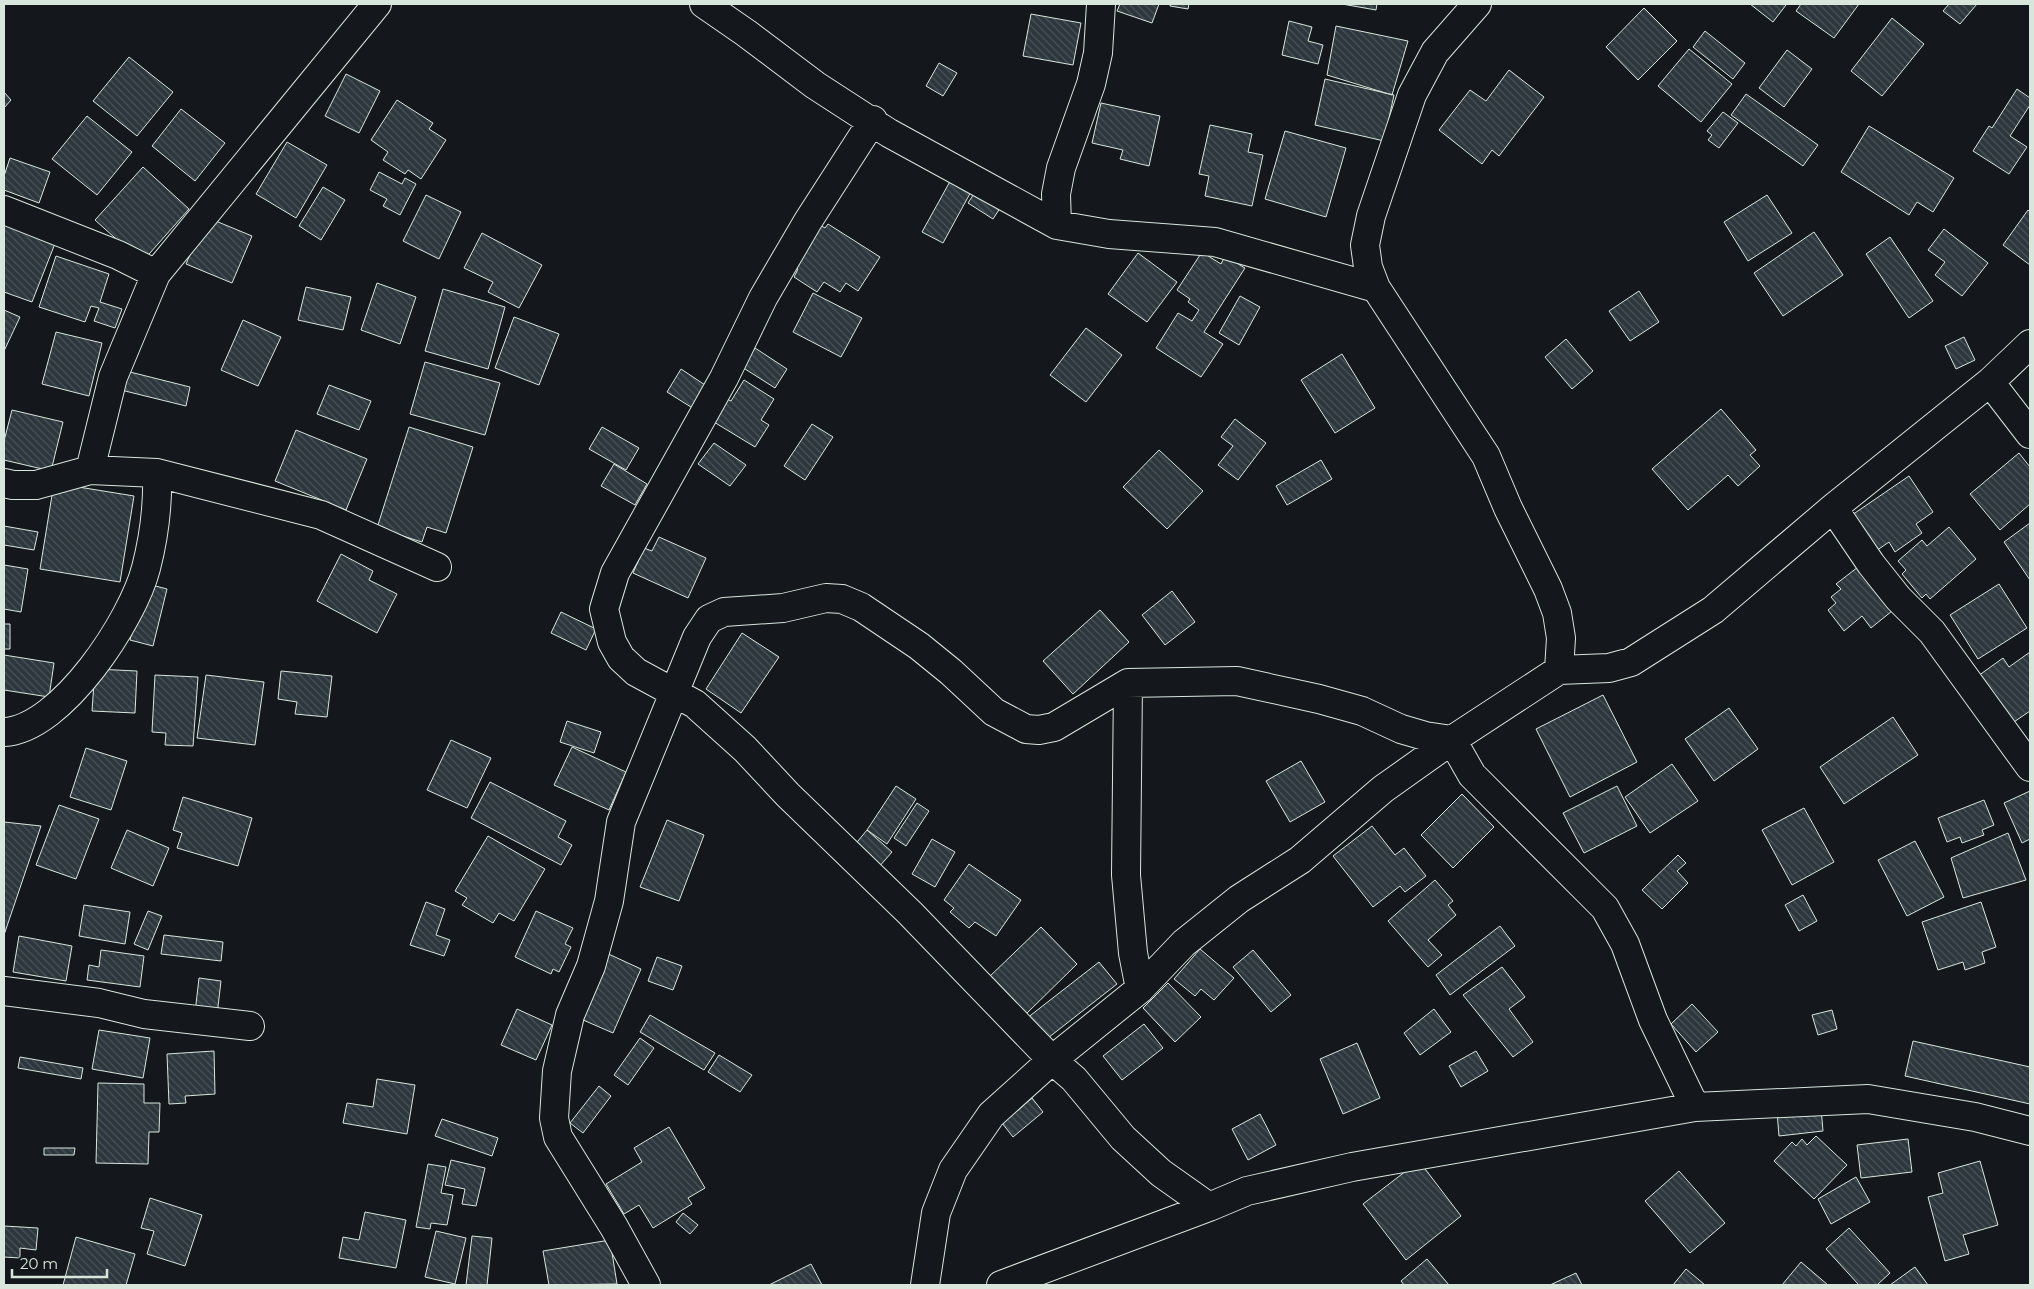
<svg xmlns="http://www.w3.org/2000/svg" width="2034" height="1289" font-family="Montserrat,sans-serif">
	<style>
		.building { fill: url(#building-back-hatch); stroke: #d8e6dc }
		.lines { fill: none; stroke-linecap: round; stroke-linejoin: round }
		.street-casing { stroke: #d8e6dc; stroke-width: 30 }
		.street { stroke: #14181c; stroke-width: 28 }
	</style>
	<defs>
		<pattern id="building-back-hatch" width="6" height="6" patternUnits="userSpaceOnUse" patternTransform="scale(1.25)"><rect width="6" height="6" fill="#2c363c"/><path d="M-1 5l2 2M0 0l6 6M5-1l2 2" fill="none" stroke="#4a5358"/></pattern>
	</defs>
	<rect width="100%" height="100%" fill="#14181c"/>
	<path class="building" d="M1120,4H1159L1152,23L1117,11Z
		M1170,4H1189L1188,9L1170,6Z
		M1342,4H1377L1376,10Z
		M1750,4H1784L1786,5L1773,22Z
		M1801,4H1859L1834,38L1796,11Z
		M1949,4H1977L1960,24L1943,11Z
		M1644,8L1677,41L1638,80L1606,47Z
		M1031,14L1081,23L1073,65L1023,56Z
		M1892,18L1924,44L1882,96L1851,71Z
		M1289,21L1312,27L1308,41L1323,45L1318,64L1282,55Z
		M1336,26L1408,41L1392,95L1327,75Z
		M1705,31L1745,63L1733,79L1693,47Z
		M1689,49L1732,84L1701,122L1658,86Z
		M1787,50L1812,69L1784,107L1759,88Z
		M129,57L173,92L137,136L93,101Z
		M939,63L957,73L943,96L926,86Z
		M1509,70L1544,97L1499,156L1492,150L1482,164L1439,130L1470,90L1486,101Z
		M346,74L380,91L359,133L325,116Z
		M1325,79L1394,95L1384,141L1315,125Z
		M2017,89L2030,98V105L2010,136L2027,147L2009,174L1973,151L1989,126L1992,128Z
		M4,92L11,100L4,108Z
		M1746,94L1818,145L1803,166L1731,115Z
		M397,100L433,123L429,129L446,140L421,179L408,170L405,174L383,160L388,152L371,140Z
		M1101,103L1160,116L1149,166L1120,159L1123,150L1092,143Z
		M181,109L225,143L195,181L152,146Z
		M1723,112L1738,123L1719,148L1708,140L1712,135L1707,131Z
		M87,116L132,152L97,195L52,159Z
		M1210,125L1252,134L1248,152L1263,155L1252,206L1205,196L1209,176L1199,174Z
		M1869,126L1954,178L1933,212L1917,202L1909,215L1841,172Z
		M1285,131L1346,148L1326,217L1265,199Z
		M287,142L327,165L296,218L256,194Z
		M10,158L50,172L39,203L4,190V176Z
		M143,167L189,209L142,262L95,220Z
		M379,172L402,184L405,178L416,184L400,215L383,206L387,199L370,190Z
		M953,176L973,188L943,243L922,232Z
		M979,186L1004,202L993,219L968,203Z
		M323,187L345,200L321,240L299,226Z
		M426,195L461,212L439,259L403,241Z
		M1767,195L1792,233L1748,261L1724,222Z
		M2028,210L2030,212V265L2003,245Z
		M206,217L252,236L232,283L186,264Z
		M4,221L56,241L32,302L4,292Z
		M816,223L825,228L828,224L880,257L858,291L846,283L840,292L824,282L817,292L794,277L798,269L790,264Z
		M1944,229L1988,263L1962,296L1935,275L1945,262L1928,250Z
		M1814,232L1843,275L1783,316L1754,273Z
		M482,233L542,265L519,308L488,292L493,282L464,268Z
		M1890,237L1933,301L1909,318L1866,254Z
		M1202,252L1221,264L1225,256L1245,268L1204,332L1223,344L1201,377L1156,348L1178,313L1192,321L1199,310L1188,302L1190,299L1177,290Z
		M1138,253L1177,282L1147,322L1108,294Z
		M56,256L109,274L100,302L122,309L115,328L94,321L99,308L91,306L85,322L39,307Z
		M377,283L416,297L400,344L361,330Z
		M306,287L351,297L343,330L298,320Z
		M443,289L505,307L488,369L425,351Z
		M1639,291L1659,322L1630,341L1609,311Z
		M813,293L862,318L841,357L793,332Z
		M1240,296L1260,307L1239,345L1219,333Z
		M4,310L20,317L4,351Z
		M514,317L559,334L539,385L495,368Z
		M243,320L281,337L258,386L221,370Z
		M1086,328L1122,355L1086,402L1050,375Z
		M56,332L102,343L89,396L42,384Z
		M1964,337L1975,360L1956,369L1945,346Z
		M1566,339L1593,371L1572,389L1545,357Z
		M755,348L787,369L775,388L742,367Z
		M1342,354L1375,408L1335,433L1301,380Z
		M425,362L500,383L485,435L410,414Z
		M681,369L708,387L694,409L667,392Z
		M126,371L190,387L186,406L121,390Z
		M744,380L774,399L761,420L769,425L755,447L709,419L723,397L731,401Z
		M329,385L371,401L359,430L317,414Z
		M1721,409L1756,450L1750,455L1760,466L1738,486L1728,475L1688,510L1652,469Z
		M12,410L63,422L51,471L4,460V441Z
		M1235,419L1266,443L1238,480L1218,465L1233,446L1221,437Z
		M812,424L833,437L805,480L784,466Z
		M409,427L473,447L446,533L427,527L422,542L377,528Z
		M602,427L639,448L626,470L589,449Z
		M296,430L367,459L346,510L275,481Z
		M714,443L746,465L730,486L698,464Z
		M1159,450L1203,491L1167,529L1123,487Z
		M2019,453L2030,467V504L2000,530L1970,494Z
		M1321,460L1332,479L1287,505L1276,486Z
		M614,464L647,484L635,505L601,486Z
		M1909,476L1933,512L1916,524L1922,533L1895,552L1889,542L1876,551L1852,515Z
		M54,483L134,496L120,582L40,569Z
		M2030,523V580L2004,542Z
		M4,526L38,532L34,550L4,545Z
		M1949,527L1976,559L1930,599L1926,594L1922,598L1902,574L1906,570L1898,561L1922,540L1927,546Z
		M659,537L706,558L688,598L633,573L644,548L652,551Z
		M341,554L373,571L369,580L397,594L377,633L317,601Z
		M4,565L28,569L21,612L4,609Z
		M1858,567L1892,611L1871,628L1862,616L1844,631L1828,610L1836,603L1831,597L1841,589L1836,584Z
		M144,583L167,589L153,646L130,640Z
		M1999,584L2027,628L1978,659L1950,615Z
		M1172,591L1195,622L1165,645L1142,615Z
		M1100,610L1129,642L1073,694L1043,661Z
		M561,612L596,629L586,650L551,633Z
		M4,624H10V649H4Z
		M742,633L779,657L741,713L706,689Z
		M2030,652V711L2011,724L1978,676L2003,658L2009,667Z
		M4,655L54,663L49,697L4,690Z
		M95,669L137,671L135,713L92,711Z
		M281,671L332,676L327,717L295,714L297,702L278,699Z
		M155,675L198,677L193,746L165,745L166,733L152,732Z
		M206,675L264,682L255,745L197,738Z
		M1603,695L1637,762L1570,797L1536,729Z
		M1729,708L1758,749L1714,781L1685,739Z
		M1893,717L1918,755L1844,804L1820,767Z
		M567,721L601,732L594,753L560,742Z
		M451,740L491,758L467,808L427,790Z
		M572,747L626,772L609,810L554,785Z
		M86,748L127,761L111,810L70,797Z
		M1301,761L1325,802L1290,822L1266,781Z
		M1672,764L1698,801L1650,833L1625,797Z
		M490,782L566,821L558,837L572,845L561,865L471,818Z
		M896,786L916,799L887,844L867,830Z
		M1617,786L1637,826L1584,853L1563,813Z
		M2030,791V839L2022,843L2004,803Z
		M1462,794L1494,827L1453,868L1421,835Z
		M183,797L252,818L238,866L177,848L182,833L173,830Z
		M1984,800L1994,825L1982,830L1984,835L1962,843L1960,837L1947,842L1938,818Z
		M917,803L929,811L906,846L894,838Z
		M59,805L99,819L76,879L36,865Z
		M1804,808L1834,862L1792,885L1762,830Z
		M667,820L704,835L679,901L640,887Z
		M4,822L41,826L4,935Z
		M1372,826L1395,855L1404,848L1426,876L1405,892L1400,886L1373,907L1333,856Z
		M127,830L169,848L153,886L111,868Z
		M867,830L892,852L878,868L853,847Z
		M2008,833L2026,880L1963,898L1951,858Z
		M488,836L545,869L514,921L499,913L493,923L462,905L467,898L455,891Z
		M932,839L955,852L935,887L912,874Z
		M1915,841L1944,897L1907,916L1878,860Z
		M1678,855L1686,863L1677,871L1688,883L1662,909L1642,890Z
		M969,864L1021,900L996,936L975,922L969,928L950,912L954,908L944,900Z
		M1435,880L1453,901L1448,905L1456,915L1428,940L1442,955L1428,967L1388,921Z
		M1803,895L1817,921L1799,931L1785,905Z
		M426,902L445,909L436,935L450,940L444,956L410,945Z
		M1981,902L1996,947L1982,952L1985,963L1965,970L1963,962L1938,970L1922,922Z
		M84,905L130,912L125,944L79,936Z
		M148,911L162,916L148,950L134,944Z
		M536,911L573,928L565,944L571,947L559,972L553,969L551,974L515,957Z
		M1500,926L1515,946L1450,995L1436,975Z
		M1041,927L1077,964L1024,1016L987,979Z
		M164,935L223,942L221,961L161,954Z
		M19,936L72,946L66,981L13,972Z
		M1200,949L1234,978L1214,1000L1201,989L1195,996L1174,979Z
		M101,950L144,956L140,987L87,980L89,965L99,967Z
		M1253,950L1291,995L1271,1012L1233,967Z
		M602,951L641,969L613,1033L574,1016Z
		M657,957L682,966L673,990L648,981Z
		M1099,962L1117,984L1039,1045L1022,1022Z
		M1502,967L1525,997L1509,1009L1533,1042L1513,1057L1463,995Z
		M199,978L221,981L217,1015L195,1013Z
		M1168,983L1201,1017L1175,1042L1143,1008Z
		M1692,1004L1718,1032L1696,1052L1671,1024Z
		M517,1009L552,1025L536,1060L501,1045Z
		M1434,1009L1451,1032L1420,1055L1404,1033Z
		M1832,1010L1837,1029L1818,1035L1812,1015Z
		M650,1015L715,1053L704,1070L640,1032Z
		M1144,1024L1163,1048L1122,1080L1103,1056Z
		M99,1030L150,1038L143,1078L92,1069Z
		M640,1038L654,1048L628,1085L614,1075Z
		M1913,1041L2030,1067V1104L1905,1076Z
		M1357,1043L1380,1098L1343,1114L1320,1059Z
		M214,1051L215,1094L185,1096L186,1103L169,1104L167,1054Z
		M1476,1051L1488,1071L1461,1087L1449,1066Z
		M719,1055L752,1075L740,1092L708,1072Z
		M20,1057L83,1068L81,1079L18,1068Z
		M377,1079L415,1085L407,1134L343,1123L347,1103L373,1107Z
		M98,1083L144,1084V1103H160L159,1132H149L148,1164L96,1163Z
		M599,1086L611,1096L583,1133L570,1123Z
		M1032,1098L1043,1112L1013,1137L1002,1123Z
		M1821,1108L1823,1131L1779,1136L1777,1112Z
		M1260,1114L1276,1145L1248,1160L1232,1129Z
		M442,1119L498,1138L492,1156L435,1136Z
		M669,1127L705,1188L688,1198L692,1204L653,1228L639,1205L624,1214L606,1184L642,1162L634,1148Z
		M1816,1136L1847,1165L1814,1199L1774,1161L1792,1142L1796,1146L1802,1139L1807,1145Z
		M1908,1139L1912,1172L1861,1178L1857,1145Z
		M44,1148H75L74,1155H44Z
		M451,1160L485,1168L476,1206L462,1204L465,1189L445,1185Z
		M1419,1161L1461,1216L1406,1260L1363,1204Z
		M1980,1161L1998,1225L1963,1235L1969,1254L1945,1261L1928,1197L1943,1193L1938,1173Z
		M428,1164L446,1167L441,1193L453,1195L447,1225L431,1223L430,1229L416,1227Z
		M1679,1171L1725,1223L1690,1253L1645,1201Z
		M1856,1177L1870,1202L1831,1224L1818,1199Z
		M150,1198L202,1215L185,1266L147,1254L154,1231L141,1228Z
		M365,1212L406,1220L396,1268L339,1258L343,1237L359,1240Z
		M683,1213L698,1225L690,1234L676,1222Z
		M4,1226L38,1228L36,1250L20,1248V1258L4,1257Z
		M1849,1228L1890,1273L1877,1285H1859L1826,1249Z
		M436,1231L466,1238L455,1284L425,1277Z
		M472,1236L492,1238L487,1285H466Z
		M76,1237L135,1254L126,1285H63Z
		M610,1240L617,1284L549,1285L543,1251Z
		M1427,1259L1449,1285H1404L1401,1281Z
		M1801,1262L1828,1285H1782Z
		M811,1264L822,1285H769Z
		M1915,1267L1928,1285H1890Z
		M1686,1269L1705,1285H1673Z
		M1576,1273L1582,1285H1550Z"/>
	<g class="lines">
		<defs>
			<path id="street" d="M704,4L746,33L815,85L889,133L1057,225L1109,234L1215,242L1376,288
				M1477,4L1435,52L1412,95L1371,216L1365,245L1368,267L1376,288L1486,456L1508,508L1548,589L1557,613L1561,638L1559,670
				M873,120L808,221L763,298L724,378L615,573L604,609L612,642L621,658L636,672L695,704L745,749L788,795L910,913L1052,1060L1074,1079L1123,1138L1161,1173L1209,1207
				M4,210L118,255L156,274
				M1057,225L1056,194L1061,168L1091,84L1098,53L1101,4
				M1990,382L2030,434
				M90,470L113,377L156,274L377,4
				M4,483L13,485H36L90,470L157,473L321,515L437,567
				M1833,508L1871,564L1898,598L1932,632L2030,767
				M1128,683L1126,875L1133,953L1140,989
				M4,732C62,729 133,619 146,568C154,537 158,504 157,473
				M4,991L99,1003L144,1014L250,1026
				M646,1285L614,1227L558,1137L554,1118L557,1071L570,1015L591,966L609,901L621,822L697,637L709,619L724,612L783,608L826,598L842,599L861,607L919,646L951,672L994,712L1026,729L1039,730L1054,727L1128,683L1237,681L1319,699L1362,711L1401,729L1425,736L1452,740L1472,775L1605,908L1625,944L1653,1020L1695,1107
				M925,1285L936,1213L953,1170L991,1115L1052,1060L1140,989L1184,943L1239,899L1300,860L1383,789L1452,740L1559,670L1609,668L1631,662L1713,610L1833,508L1990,382L2030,344
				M1001,1285L1209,1207L1247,1191L1352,1167L1695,1107L1868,1099L1975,1117L2030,1131"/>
		</defs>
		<use href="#street" class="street-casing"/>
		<use href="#street" class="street"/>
	</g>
	<rect width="2034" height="1289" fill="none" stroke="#d8e6dc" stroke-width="10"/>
	<path d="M12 1269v8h95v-8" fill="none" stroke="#d8e6dc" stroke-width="2.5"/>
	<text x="20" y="1269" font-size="15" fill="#d8e6dc" stroke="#14181c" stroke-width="4" paint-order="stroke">20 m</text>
</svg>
